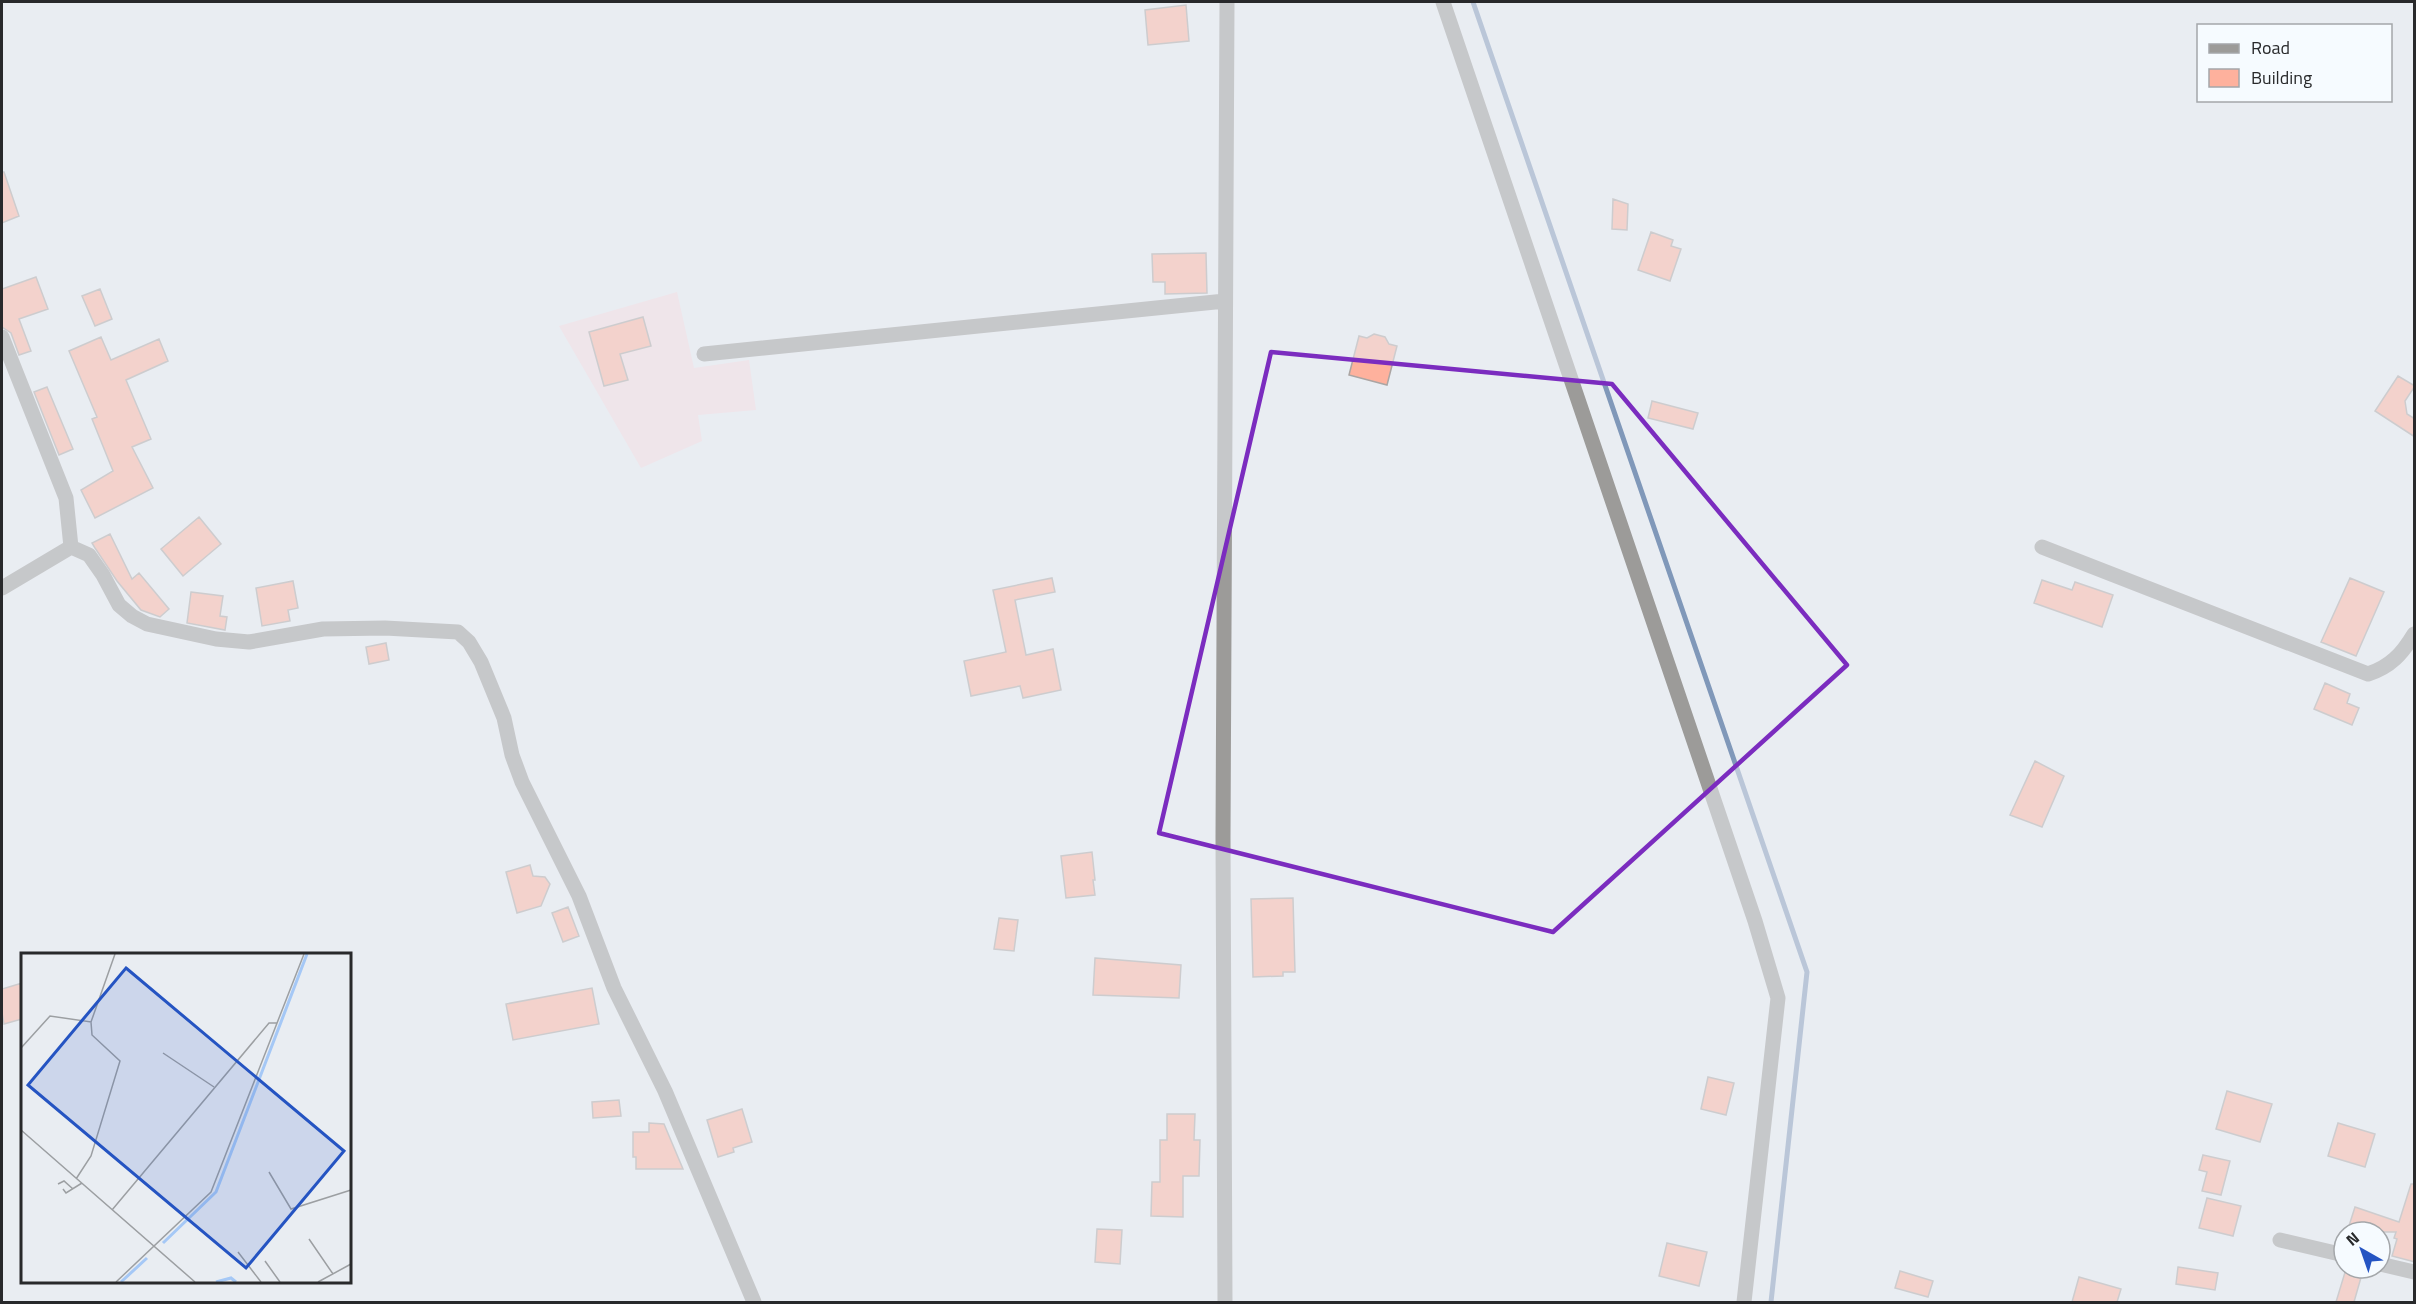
<svg xmlns="http://www.w3.org/2000/svg" width="2416" height="1304" font-family="'Titillium Web',sans-serif">
	<style>
		.education { fill: #f6dbe0 }
		.lines { fill: none; stroke-linecap: round; stroke-linejoin: round }
		.stream { stroke: #8098b9; stroke-width: 5 }
		.building { fill: #feb19d; stroke: #aba5a3; stroke-width: 1.5 }
		.minor { stroke: #9c9b99; stroke-width: 15 }
		.marked { fill: none; stroke: #7b2cbf; stroke-width: 4.5; stroke-linejoin: round }
		.inset-river { fill: none; stroke: #a5c8f6; stroke-width: 3 }
		.inset-road { fill: none; stroke: #9c9fa2; stroke-width: 1.5 }
		.view { fill: #2554c2; fill-opacity: 0.15; stroke: #2554c2; stroke-width: 3 }
		.inset-edge { fill: none; stroke: #28292b; stroke-width: 3 }
	</style>
	<rect width="100%" height="100%" fill="#e9edf2"/>
	<path class="education" d="M677,292L694,368L749,360L756,410L698,415L702,441L641,468L559,326Z"/>
	<g class="lines">
		<path class="stream" d="M1473,2L1807,972L1771,1302"/>
	</g>
	<path class="building" d="M1186,5L1189,41L1148,45L1145,10Z
		M2,172H4L19,216L2,223Z
		M1613,199L1628,204L1627,230L1612,229Z
		M1651,232L1673,240L1671,246L1681,249L1670,281L1638,270Z
		M1206,253L1207,293L1165,294V282H1153L1152,254Z
		M36,277L48,309L19,319L31,351L19,355L11,333L2,327V289Z
		M100,289L112,319L95,326L82,296Z
		M643,317L651,346L620,354L628,380L604,386L589,332Z
		M1374,334L1385,337L1389,344L1397,346L1387,385L1349,375L1359,336L1367,338Z
		M101,337L111,360L159,339L168,361L126,380L151,439L132,447L153,488L95,518L81,490L113,471L92,419L97,417L69,351Z
		M2398,376L2415,386L2405,401L2407,414L2415,419V437L2375,411Z
		M47,387L73,449L59,455L34,392Z
		M1652,401L1698,413L1693,429L1648,418Z
		M199,517L221,544L183,576L161,549Z
		M110,534L132,579L139,573L169,609L160,617L141,610L117,581L95,548L92,543Z
		M1052,578L1055,592L1015,600L1026,655L1053,649L1061,690L1023,698L1020,686L971,696L964,661L1006,652L993,590Z
		M2350,578L2384,592L2356,656L2321,642Z
		M2042,580L2072,590L2075,582L2113,595L2102,627L2034,603Z
		M293,581L298,608L288,610L290,621L262,626L256,588Z
		M191,592L223,596L220,616L227,617L225,630L187,623Z
		M386,643L389,660L369,664L366,647Z
		M2325,683L2350,694L2347,703L2359,708L2352,725L2314,709Z
		M2035,761L2064,776L2042,827L2010,815Z
		M1092,852L1095,880H1093L1095,895L1066,898L1061,856Z
		M530,865L533,876L545,877L550,884L541,906L517,913L506,872Z
		M1293,898L1295,972H1283V976L1253,977L1251,899Z
		M568,907L579,936L563,942L552,913Z
		M999,918L1018,920L1014,951L994,949Z
		M1095,958L1181,965L1179,998L1093,995Z
		M22,983V1019L4,1024L2,1013V989Z
		M592,988L599,1024L513,1040L506,1004Z
		M1708,1077L1734,1083L1726,1115L1701,1109Z
		M2227,1091L2272,1104L2260,1142L2216,1129Z
		M619,1100L621,1116L593,1118L592,1102Z
		M742,1109L752,1142L733,1148L734,1152L718,1157L707,1120Z
		M1167,1114H1195L1194,1140H1200L1199,1176H1183V1217L1151,1216L1152,1182H1160V1140H1167Z
		M649,1123L664,1124L683,1169H636V1157H633V1132H649Z
		M2338,1123L2375,1134L2365,1167L2328,1156Z
		M2203,1155L2230,1161L2221,1195L2202,1191L2207,1172L2199,1170Z
		M2411,1184H2415V1262L2392,1256L2397,1239L2394,1238L2396,1232H2347L2355,1207L2399,1222Z
		M2207,1198L2241,1206L2233,1236L2199,1228Z
		M1097,1229L1122,1230L1120,1264L1095,1262Z
		M1667,1243L1707,1252L1699,1286L1659,1276Z
		M2178,1267L2218,1273L2215,1290L2176,1284Z
		M2346,1269L2362,1274L2354,1302H2336Z
		M1900,1271L1933,1281L1928,1297L1895,1288Z
		M2079,1277L2121,1289L2117,1302H2072Z"/>
	<g class="lines">
		<path class="minor" d="M1443,2L1755,921L1778,998L1744,1302
			M2,337L66,498L71,547L2,588
			M704,354L1225,301
			M71,547L89,555L103,575L119,605L132,616L147,624L216,639L249,642L323,629L385,628L458,632L469,642L481,662L504,718L512,755L522,782L579,896L614,988L665,1091L754,1302
			M2042,547L2368,674C2390,667 2402,654 2414,634
			M2280,1240L2344,1255
			M2380,1264L2414,1272
			M1225,1302L1223,837L1227,2"/>
	</g>
	<path d="M0 0H2416V1304H0ZM1271,352L1612,384L1847,665L1553,932L1159,833Z" fill="#e9edf2" fill-opacity=".55" fill-rule="evenodd"/>
	<path class="marked" d="M1271,352L1612,384L1847,665L1553,932L1159,833Z"/>
	<g transform="translate(21 953)">
		<rect width="330" height="330" fill="#e9edf2"/>
		<path class="inset-river" d="M142,290L195,239L286,1M100,329L126,305M195,329L210,325L215,329"/>
		<path class="inset-road" d="M0,95L29,63L70,69L94,1M142,100L193,134M0,177L174,329M248,219L270,256L330,237M55,226L70,203L99,108L71,82L70,69M37,231L43,228L52,236M42,236L45,240L61,230M91,257L248,70H256M288,286L312,321M217,299L240,329M244,308L259,329M95,329L190,239L283,1M297,329L330,311"/>
		<path class="view" d="M105,15L323,198L225,315L7,132Z"/>
		<rect width="330" height="330" class="inset-edge"/>
	</g>
	<rect width="2416" height="1304" fill="none" stroke="#28292b" stroke-width="6"/>
	<rect x="2197" y="24" width="195" height="78" fill="#f6fbff" stroke="#a4a7aa" stroke-width="1.5"/>
	<rect x="2209" y="44" width="30" height="9" fill="#9c9b99" stroke="#a4a7aa" stroke-width="1.5"/>
	<text x="2251" y="54" font-size="18" fill="#28292b">Road</text>
	<rect x="2209" y="69" width="30" height="18" fill="#feb19d" stroke="#a4a7aa" stroke-width="1.5"/>
	<text x="2251" y="84" font-size="18" fill="#28292b">Building</text>
	<g transform="translate(2362 1250) rotate(320)"><circle r="28" fill="#f6fbff" stroke="#a4a7aa" stroke-width="1.5"/>
	<path d="M0-4.5L10 22L0 15L-10 22Z" fill="#2554c2"/>
	<text y="-9" font-size="16" font-weight="bold" text-anchor="middle" fill="#28292b">N</text>
	</g>
</svg>
